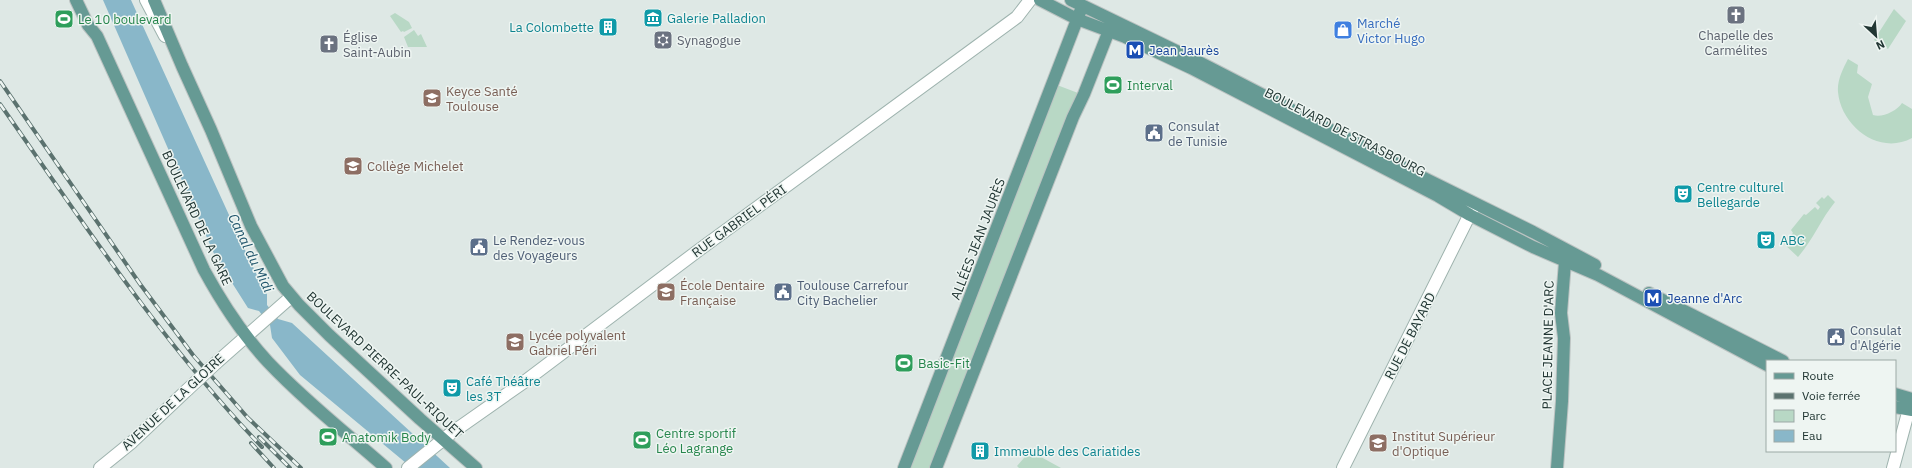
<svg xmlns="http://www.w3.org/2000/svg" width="1912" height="468" font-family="'IBM Plex Sans',sans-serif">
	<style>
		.green { fill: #b8d8c5 }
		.water { fill: #89b7c9 }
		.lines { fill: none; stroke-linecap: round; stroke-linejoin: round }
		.secondary-casing { stroke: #9eb3ae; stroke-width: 14 }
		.primary-casing { stroke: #bcc3c2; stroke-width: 14 }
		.secondary { stroke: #fff; stroke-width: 12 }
		.primary { stroke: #669a94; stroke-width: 12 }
		.rail-casing { stroke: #5b726f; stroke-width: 4 }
		.rail { stroke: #eef5f2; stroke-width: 2.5; stroke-dasharray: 8; stroke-linecap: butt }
		.secondary-bridge-casing { stroke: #9eb3ae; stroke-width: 14; stroke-linecap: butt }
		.secondary-bridge { stroke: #fff; stroke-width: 12 }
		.labels { text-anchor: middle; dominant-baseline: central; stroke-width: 3; stroke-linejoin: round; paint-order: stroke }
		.culture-label { font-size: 13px; fill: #0d838f; stroke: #eef5f2; text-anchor: start }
		.leisure-label { font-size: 13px; fill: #27864d; stroke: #eef5f2; text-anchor: start }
		.shop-label { font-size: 13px; fill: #366cbe; stroke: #eef5f2; text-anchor: start }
		.worship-label { font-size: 13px; fill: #5b616d; stroke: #eef5f2; text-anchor: start }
		.transit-label { font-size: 13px; fill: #164399; stroke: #eef5f2; text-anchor: start }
		.education-label { font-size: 13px; fill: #785e54; stroke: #eef5f2; text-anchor: start }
		.service-label { font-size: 13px; fill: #4e5e75; stroke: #eef5f2; text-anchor: start }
		.street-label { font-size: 13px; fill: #213633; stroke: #eef5f2 }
		.water-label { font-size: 14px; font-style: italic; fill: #21566c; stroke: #eef5f2 }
	</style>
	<rect width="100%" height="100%" fill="#dee8e5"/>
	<path class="green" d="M1894,9L1906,21L1888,49L1874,40Z
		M395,13L409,22L412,28L404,32L403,31L401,32L390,16Z
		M414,30L418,36L421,34L427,47H408L404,37Z
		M1848,59L1858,65L1857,73L1872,84L1868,97L1873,115C1882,118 1897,111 1902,103L1912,109V138C1879,156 1841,126 1838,92C1837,80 1843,69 1848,59Z
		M1057,85L1078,93L932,468H908Z
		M1828,195L1835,202C1821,219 1813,240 1798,257L1783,243L1793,233L1791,230L1804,214L1806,215L1815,207L1818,210L1820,207L1816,203L1822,197L1824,199Z
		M1030,451L1061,468H1019L1017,466Z"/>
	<path class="water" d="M103,0H131L250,261L267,294V305L278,319L292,323L450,468H412L300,375L272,338L270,325L259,311L248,308L215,256Z"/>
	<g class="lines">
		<defs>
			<path id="secondary" d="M146,0L165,36
				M216,363L291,297
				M100,468L132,442L187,390
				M408,468L450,434L524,382L699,250L1017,17L1030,0
				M1343,468L1474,206
				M1893,468L1909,409L1912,406"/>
			<path id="primary" d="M76,0L88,25L97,36L204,270C222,303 242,334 268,362C304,400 346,433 386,468
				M154,0L182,66L211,130L251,226L283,286L299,305L329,335L420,419L476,468
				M1040,0L1077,19L1125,37L1191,68L1438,196L1470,215L1533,247L1598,275L1767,365
				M1071,0L1195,60L1428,180L1533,232L1595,265
				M1649,293L1783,361
				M1895,394L1912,399
				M1895,407L1912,410
				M904,468L1080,12
				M936,468L1073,117L1084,94L1112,23
				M1557,468L1562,401L1564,338L1561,313L1565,262L1563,254"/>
		</defs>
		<use href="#secondary" class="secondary-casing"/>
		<use href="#primary" class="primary-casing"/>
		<use href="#secondary" class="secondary"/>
		<use href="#primary" class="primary"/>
		<defs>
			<path id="rail" d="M0,81L140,284L193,355L248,418L301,468
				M0,104C82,221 162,343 262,447
				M259,437L290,468
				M251,443L274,468"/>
		</defs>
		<use href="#rail" class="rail-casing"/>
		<use href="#rail" class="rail"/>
		<defs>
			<path id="secondary-bridge" d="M187,390L216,363"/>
		</defs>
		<use href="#secondary-bridge" class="secondary-bridge-casing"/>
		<use href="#secondary-bridge" class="secondary-bridge"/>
	</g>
	<defs>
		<symbol id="church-square" viewBox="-11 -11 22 22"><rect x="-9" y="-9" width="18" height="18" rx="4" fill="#6b7280" stroke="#eef5f2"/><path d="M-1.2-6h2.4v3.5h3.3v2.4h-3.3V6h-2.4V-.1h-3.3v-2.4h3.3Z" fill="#fff"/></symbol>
		<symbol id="museum-square" viewBox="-11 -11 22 22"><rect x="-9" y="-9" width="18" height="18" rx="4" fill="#0f9aa8" stroke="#eef5f2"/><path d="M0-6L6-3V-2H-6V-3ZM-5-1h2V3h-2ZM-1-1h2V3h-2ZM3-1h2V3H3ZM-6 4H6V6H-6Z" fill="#fff"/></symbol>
		<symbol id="stadium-square" viewBox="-11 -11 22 22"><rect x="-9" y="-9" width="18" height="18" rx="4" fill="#2e9e5b" stroke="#eef5f2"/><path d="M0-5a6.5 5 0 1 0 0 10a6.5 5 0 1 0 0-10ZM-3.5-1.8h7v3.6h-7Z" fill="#fff"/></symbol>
		<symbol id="building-square" viewBox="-11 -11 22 22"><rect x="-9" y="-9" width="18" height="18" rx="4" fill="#0f9aa8" stroke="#eef5f2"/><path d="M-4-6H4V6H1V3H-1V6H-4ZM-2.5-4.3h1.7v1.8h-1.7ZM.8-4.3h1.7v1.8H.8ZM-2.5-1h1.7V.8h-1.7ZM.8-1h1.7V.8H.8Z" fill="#fff"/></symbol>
		<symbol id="shop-square" viewBox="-11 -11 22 22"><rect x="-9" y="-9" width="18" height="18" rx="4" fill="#3f7fe0" stroke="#eef5f2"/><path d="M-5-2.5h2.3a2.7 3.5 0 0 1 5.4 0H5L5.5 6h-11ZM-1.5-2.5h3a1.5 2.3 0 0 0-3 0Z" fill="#fff"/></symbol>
		<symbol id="synagogue-square" viewBox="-11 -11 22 22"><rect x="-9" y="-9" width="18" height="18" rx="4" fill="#6b7280" stroke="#eef5f2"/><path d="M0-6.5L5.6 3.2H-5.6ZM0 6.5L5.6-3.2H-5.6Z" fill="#fff"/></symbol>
		<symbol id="metro-square" viewBox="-11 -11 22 22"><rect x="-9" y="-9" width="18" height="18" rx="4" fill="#1a4fb4" stroke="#eef5f2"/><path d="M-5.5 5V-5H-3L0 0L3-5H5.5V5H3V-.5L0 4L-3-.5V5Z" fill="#fff"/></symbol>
		<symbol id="university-square" viewBox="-11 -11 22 22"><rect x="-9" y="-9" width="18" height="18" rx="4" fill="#8d6e63" stroke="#eef5f2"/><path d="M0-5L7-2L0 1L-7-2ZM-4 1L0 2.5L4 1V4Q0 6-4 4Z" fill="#fff"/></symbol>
		<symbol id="civic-square" viewBox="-11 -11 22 22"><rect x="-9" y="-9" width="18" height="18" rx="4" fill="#5c6f8a" stroke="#eef5f2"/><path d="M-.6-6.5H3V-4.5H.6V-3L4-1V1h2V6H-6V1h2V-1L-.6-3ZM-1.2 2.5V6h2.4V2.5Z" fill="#fff"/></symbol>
		<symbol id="school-square" viewBox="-11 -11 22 22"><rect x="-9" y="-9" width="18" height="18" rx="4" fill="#8d6e63" stroke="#eef5f2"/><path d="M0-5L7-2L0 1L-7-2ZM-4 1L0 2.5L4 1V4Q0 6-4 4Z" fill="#fff"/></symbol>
		<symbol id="theatre-square" viewBox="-11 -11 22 22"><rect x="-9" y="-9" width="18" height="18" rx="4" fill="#0f9aa8" stroke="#eef5f2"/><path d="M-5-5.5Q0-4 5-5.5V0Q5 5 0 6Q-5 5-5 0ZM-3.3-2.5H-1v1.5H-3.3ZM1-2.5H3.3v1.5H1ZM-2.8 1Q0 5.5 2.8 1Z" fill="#fff"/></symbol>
	</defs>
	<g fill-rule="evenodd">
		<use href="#church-square" x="1725" y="4" width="22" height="22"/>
		<use href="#museum-square" x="642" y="7" width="22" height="22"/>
		<use href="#stadium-square" x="53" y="8" width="22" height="22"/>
		<use href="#building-square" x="597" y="16" width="22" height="22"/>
		<use href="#shop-square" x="1332" y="19" width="22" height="22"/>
		<use href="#synagogue-square" x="652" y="29" width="22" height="22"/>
		<use href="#church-square" x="318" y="33" width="22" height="22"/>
		<use href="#metro-square" x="1124" y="39" width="22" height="22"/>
		<use href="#stadium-square" x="1102" y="74" width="22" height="22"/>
		<use href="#university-square" x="421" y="87" width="22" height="22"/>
		<use href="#civic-square" x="1143" y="122" width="22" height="22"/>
		<use href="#school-square" x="342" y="155" width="22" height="22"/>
		<use href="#theatre-square" x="1672" y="183" width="22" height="22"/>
		<use href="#theatre-square" x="1755" y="229" width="22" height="22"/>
		<use href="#civic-square" x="468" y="236" width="22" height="22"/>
		<use href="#university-square" x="655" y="281" width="22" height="22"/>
		<use href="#civic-square" x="772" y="281" width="22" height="22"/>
		<use href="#metro-square" x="1642" y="287" width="22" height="22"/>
		<use href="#civic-square" x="1825" y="326" width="22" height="22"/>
		<use href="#school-square" x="504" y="331" width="22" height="22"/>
		<use href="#stadium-square" x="893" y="352" width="22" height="22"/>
		<use href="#theatre-square" x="441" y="377" width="22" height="22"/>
		<use href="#stadium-square" x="317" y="426" width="22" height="22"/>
		<use href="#stadium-square" x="631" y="429" width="22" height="22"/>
		<use href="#university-square" x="1367" y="432" width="22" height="22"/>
		<use href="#building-square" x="969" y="440" width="22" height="22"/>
	</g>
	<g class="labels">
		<g class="culture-label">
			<text x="667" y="18">Galerie Palladion</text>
			<text x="594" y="27" text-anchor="end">La Colombette</text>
			<text x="1697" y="187">Centre culturel<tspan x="1697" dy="15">Bellegarde</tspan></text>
			<text x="1780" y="240">ABC</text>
			<text x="466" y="381">Café Théâtre<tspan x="466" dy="15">les 3T</tspan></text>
			<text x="994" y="451">Immeuble des Cariatides</text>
		</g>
		<g class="leisure-label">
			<text x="78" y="19">Le 10 boulevard</text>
			<text x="1127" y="85">Interval</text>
			<text x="918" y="363">Basic-Fit</text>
			<text x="656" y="433">Centre sportif<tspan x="656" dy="15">Léo Lagrange</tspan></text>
			<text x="342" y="437">Anatomik Body</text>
		</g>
		<g class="shop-label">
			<text x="1357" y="23">Marché<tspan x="1357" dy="15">Victor Hugo</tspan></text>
		</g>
		<g class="worship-label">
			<text x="1736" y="35" text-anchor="middle">Chapelle des<tspan x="1736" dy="15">Carmélites</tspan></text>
			<text x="343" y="37">Église<tspan x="343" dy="15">Saint-Aubin</tspan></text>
			<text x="677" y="40">Synagogue</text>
		</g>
		<g class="transit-label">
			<text x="1149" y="50">Jean Jaurès</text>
			<text x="1667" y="298">Jeanne d'Arc</text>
		</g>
		<g class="education-label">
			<text x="446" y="91">Keyce Santé<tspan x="446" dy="15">Toulouse</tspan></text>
			<text x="367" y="166">Collège Michelet</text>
			<text x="680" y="285">École Dentaire<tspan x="680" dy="15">Française</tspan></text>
			<text x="529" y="335">Lycée polyvalent<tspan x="529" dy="15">Gabriel Péri</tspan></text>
			<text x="1392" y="436">Institut Supérieur<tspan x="1392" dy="15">d'Optique</tspan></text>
		</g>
		<g class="service-label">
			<text x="1168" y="126">Consulat<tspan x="1168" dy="15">de Tunisie</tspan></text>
			<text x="493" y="240">Le Rendez-vous<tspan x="493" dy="15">des Voyageurs</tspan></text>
			<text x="797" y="285">Toulouse Carrefour<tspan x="797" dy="15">City Bachelier</tspan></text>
			<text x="1850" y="330">Consulat<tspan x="1850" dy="15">d'Algérie</tspan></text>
		</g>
		<g class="street-label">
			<text transform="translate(1345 132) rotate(27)">BOULEVARD DE STRASBOURG</text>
			<text transform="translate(197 218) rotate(65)">BOULEVARD DE LA GARE</text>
			<text transform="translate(739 221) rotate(-36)">RUE GABRIEL PÉRI</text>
			<text transform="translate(978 239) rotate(-69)">ALLÉES JEAN JAURÈS</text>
			<text transform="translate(1410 336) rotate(-63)">RUE DE BAYARD</text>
			<text transform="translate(1548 345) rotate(-89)">PLACE JEANNE D'ARC</text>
			<text transform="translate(385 365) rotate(43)">BOULEVARD PIERRE-PAUL-RIQUET</text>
			<text transform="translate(173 402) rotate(-43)">AVENUE DE LA GLOIRE</text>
		</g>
		<g class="water-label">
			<text transform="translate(251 253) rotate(64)">Canal du Midi</text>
		</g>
	</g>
	<rect x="1766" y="360" width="130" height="92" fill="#eef5f2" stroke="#9ca9a6"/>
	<rect x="1774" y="373" width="20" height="6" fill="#669a94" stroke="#9ca9a6"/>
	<text x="1802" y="380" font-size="12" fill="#213633">Route</text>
	<rect x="1774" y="393" width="20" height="6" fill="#5b726f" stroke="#9ca9a6"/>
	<text x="1802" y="400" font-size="12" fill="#213633">Voie ferrée</text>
	<rect x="1774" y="410" width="20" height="12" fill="#b8d8c5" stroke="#9ca9a6"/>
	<text x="1802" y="420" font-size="12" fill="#213633">Parc</text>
	<rect x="1774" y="430" width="20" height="12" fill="#89b7c9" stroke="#9ca9a6"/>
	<text x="1802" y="440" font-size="12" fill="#213633">Eau</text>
	<g transform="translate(1876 36) rotate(154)" stroke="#eef5f2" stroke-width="3" paint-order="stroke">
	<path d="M0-3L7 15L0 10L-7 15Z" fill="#213633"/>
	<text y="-6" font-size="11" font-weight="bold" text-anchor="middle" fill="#213633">N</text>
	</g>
</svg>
